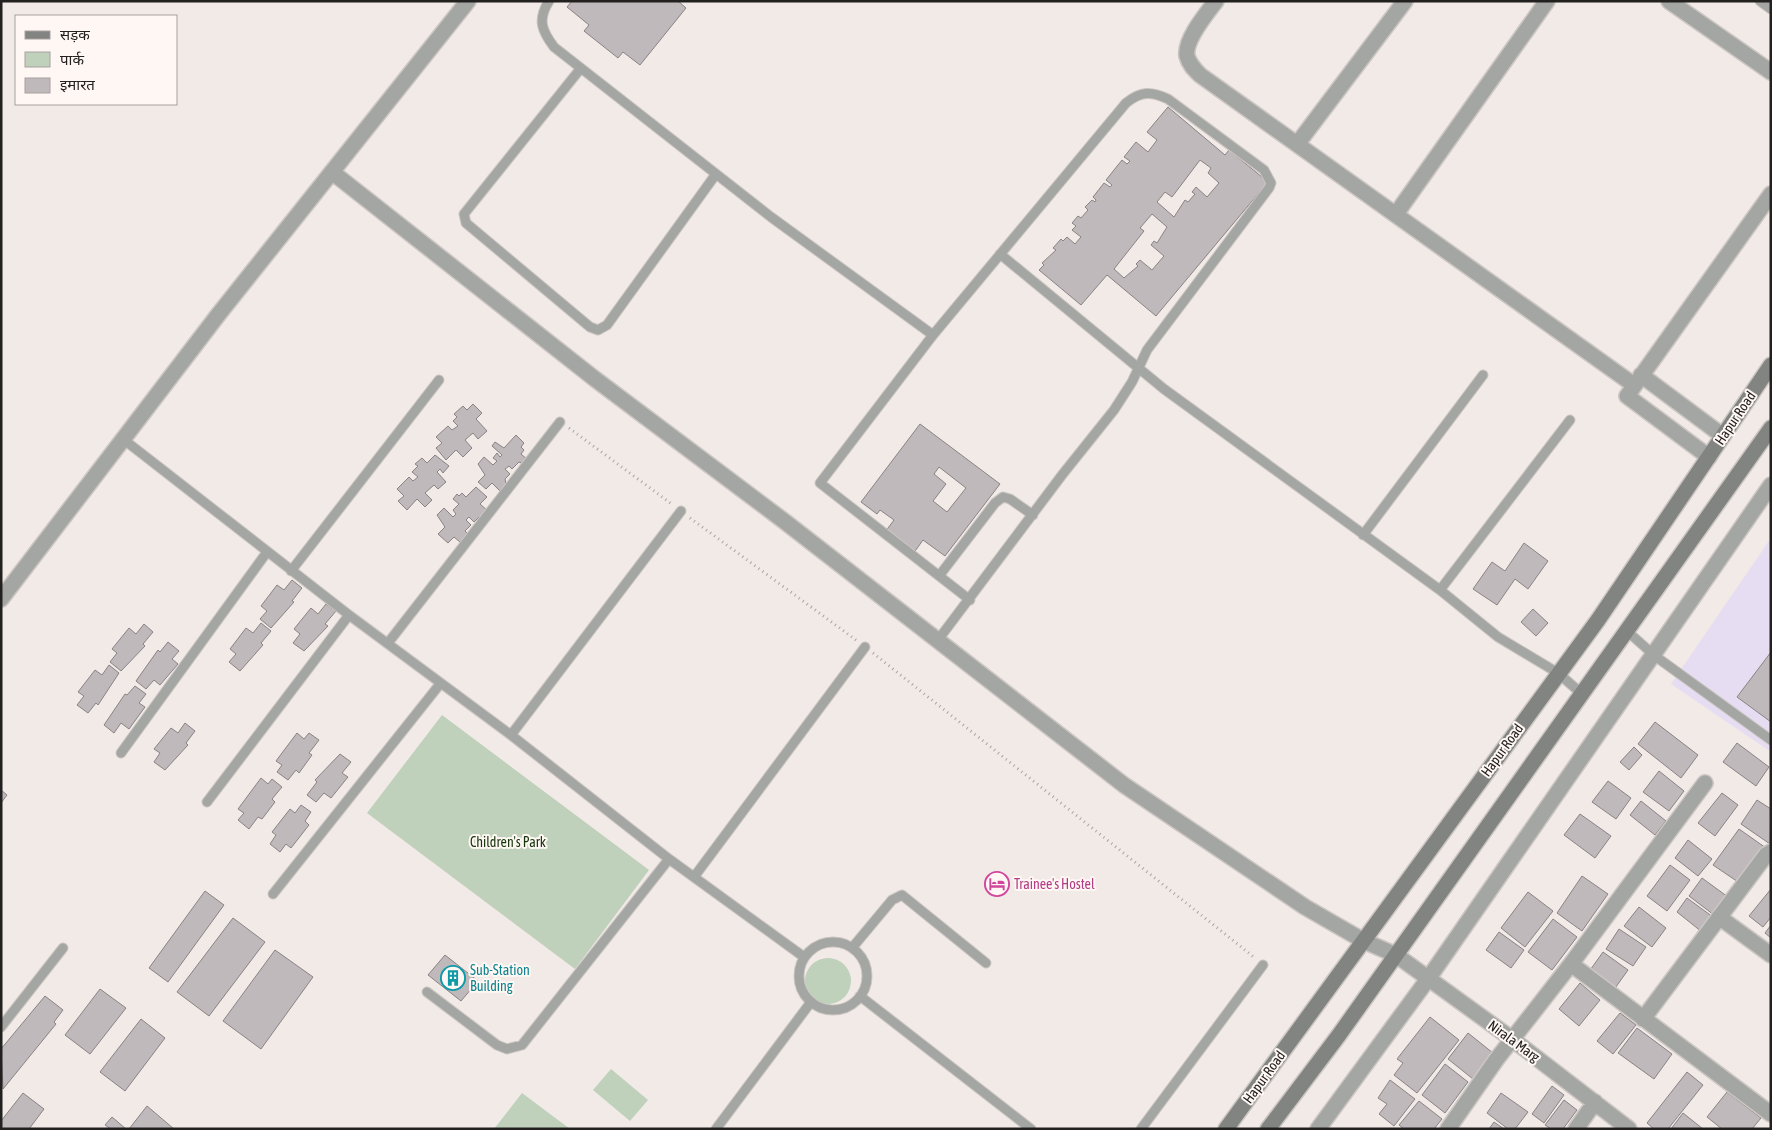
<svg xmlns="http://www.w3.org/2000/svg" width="1772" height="1130" font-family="'Asap Condensed','Noto Sans Devanagari',sans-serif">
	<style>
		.education { fill: #e6ddf2 }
		.green { fill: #bfd0bb }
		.building { fill: #c0b9bb; stroke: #8a8385; fill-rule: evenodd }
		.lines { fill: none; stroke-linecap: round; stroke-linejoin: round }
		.service-casing { stroke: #ccc6c3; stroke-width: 11 }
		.minor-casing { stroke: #ccc6c3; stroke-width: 18 }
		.tertiary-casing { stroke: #ccc6c3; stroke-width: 18 }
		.secondary-casing { stroke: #ccc6c3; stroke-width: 18 }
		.path { stroke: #aba5a3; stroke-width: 3; stroke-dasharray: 1 4; stroke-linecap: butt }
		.service { stroke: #a4a6a3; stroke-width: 9 }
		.minor { stroke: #a4a6a3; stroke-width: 15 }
		.tertiary { stroke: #a4a6a3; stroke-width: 15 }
		.secondary { stroke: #818480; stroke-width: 15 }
		.labels { text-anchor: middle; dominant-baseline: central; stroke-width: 4; stroke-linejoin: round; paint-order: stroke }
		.street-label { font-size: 14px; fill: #232120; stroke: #fff7f4 }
		.park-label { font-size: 14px; fill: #15360c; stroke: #fff7f4 }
		.hotel-label { font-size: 14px; fill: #b23c85; stroke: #fff7f4; text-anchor: start }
		.culture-label { font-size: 14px; fill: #0d838f; stroke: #fff7f4; text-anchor: start }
	</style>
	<rect width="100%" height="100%" fill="#f1eae7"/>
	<path class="education" d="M1771,538V752L1671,684Z"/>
	<path class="green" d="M442,715L649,870L575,969L367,813Z
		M805 981a23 23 0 1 1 46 0a23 23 0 1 1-46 0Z
		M611,1069L648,1100L630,1121L593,1090Z
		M522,1093L570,1129H494Z"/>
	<path class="building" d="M572,1H678L686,8L640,65L623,52L618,58L584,31L589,25L567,7Z
		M1168,107L1225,155L1229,150L1268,182L1156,316L1107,275L1081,305L1039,270L1044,265L1042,263L1056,250L1053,248L1061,239L1063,241L1067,237L1075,244L1081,237L1072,230L1076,226L1072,223L1078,216L1081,218L1088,210L1085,207L1092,200L1095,202L1096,200L1093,197L1104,183L1110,187L1112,185L1106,180L1122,160L1127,164L1130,161L1124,157L1136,142L1148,152L1157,140L1147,132ZM1200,160L1211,168L1208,173L1219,183L1207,197L1196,187L1192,192L1195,194L1188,202L1185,200L1174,217L1157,202L1165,192L1172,197ZM1152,214L1167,227L1157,243L1154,241L1151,245L1164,256L1152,270L1140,260L1136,264L1138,266L1124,278L1114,269L1144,231L1140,228Z
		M473,404L482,413L476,419L487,431L478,439L473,433L465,440L472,448L463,457L456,450L446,460L436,448L442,443L436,437L448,426L452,430L458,426L453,421L457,417L454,414L463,406L467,410Z
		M920,424L1000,484L945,556L923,540L913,554L885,532L894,520L880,510L877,514L861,502ZM939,467L966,488L947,512L933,501L946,484L934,474Z
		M516,435L524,443L521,447L524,450L521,454L528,460L524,464L519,462L512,469L509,466L505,469L510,474L505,479L506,484L500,491L492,483L486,489L478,482L485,475L478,464L484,457L493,465L497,461L493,458L497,453L500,457L502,455L492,446L495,442L504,448Z
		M435,455L449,466L443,473L440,469L437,472L446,482L438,489L434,485L425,493L432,500L425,507L417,499L407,510L398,501L404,496L397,489L409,477L413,481L418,477L412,472L418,466L415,464L422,458L427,463Z
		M476,487L487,497L480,504L489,512L482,519L479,517L474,522L469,517L466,520L471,525L465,531L468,534L460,542L454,537L448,543L438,534L445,527L437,515L444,508L453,517L456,514L453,510L459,504L453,499L457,494L459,496L462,493L466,497Z
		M1524,543L1548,561L1528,589L1515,579L1497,605L1473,589L1492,562L1505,571Z
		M292,580L302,588L292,601L294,602L271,628L260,619L267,611L261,606L277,585L284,590Z
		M326,604L336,611L325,624L328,626L304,651L293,643L300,634L294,629L311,608L318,614Z
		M1533,609L1548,623L1536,636L1521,622Z
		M261,623L271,631L261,643L263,645L240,671L229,662L236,654L230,649L246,628L253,633Z
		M144,624L153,632L143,644L145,646L121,671L110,662L117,653L112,649L129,628L136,634Z
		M168,642L179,651L172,659L178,664L160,685L154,680L146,689L136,681L158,650L160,652Z
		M1771,652V722L1737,697Z
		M109,665L119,673L98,705L96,703L88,713L77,705L84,696L78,692L95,670L102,675Z
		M135,686L146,694L139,703L145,707L129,729L121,723L114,733L104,725L125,694L127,695Z
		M1655,722L1698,755L1681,778L1638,744Z
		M185,723L195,731L186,743L188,745L165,770L154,762L160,753L154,749L171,728L178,733Z
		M297,733L304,739L309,733L319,740L309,753L312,755L299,773L296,770L288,780L277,772L282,765L276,761Z
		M1737,743L1769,767L1756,786L1723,762Z
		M1634,747L1642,755L1629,770L1620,762Z
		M340,754L351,762L342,773L348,777L331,798L324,793L316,802L307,795L317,782L315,780Z
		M1659,771L1684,791L1669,811L1643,792Z
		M261,778L268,784L272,779L282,787L272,799L275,802L262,819L258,817L249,829L238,820L244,813L238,809Z
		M1608,781L1631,798L1616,819L1592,802Z
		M1,790L7,795L1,803Z
		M1722,793L1738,805L1715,836L1698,823Z
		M1757,800L1771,809L1770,844L1741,824Z
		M1641,801L1666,821L1655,835L1630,815Z
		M301,805L311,812L305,821L309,825L291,848L286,844L280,852L270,844L276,835L272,832L290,809L295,813Z
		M1580,814L1611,836L1595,858L1564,835Z
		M1739,829L1766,848L1741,884L1713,865Z
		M1688,840L1712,859L1698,876L1675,858Z
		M1670,865L1690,880L1667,911L1647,896Z
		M1582,876L1608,894L1582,931L1557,913Z
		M1702,878L1728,897L1714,915L1689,896Z
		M1771,889V917L1763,927L1749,916Z
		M205,891L224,905L168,982L149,968Z
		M1528,892L1553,911L1525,947L1501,928Z
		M1687,898L1713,917L1702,932L1677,912Z
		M1639,907L1666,928L1652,947L1624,926Z
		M233,918L265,942L209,1016L177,992Z
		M1553,919L1577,937L1552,970L1528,952Z
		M1771,925V938L1765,933Z
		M1619,929L1646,947L1633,966L1606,949Z
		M1499,932L1524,950L1511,968L1486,950Z
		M275,950L313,977L261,1049L223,1021Z
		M1603,952L1628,970L1613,991L1588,973Z
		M445,955L478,981L461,1001L428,975Z
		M1580,983L1600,1000L1579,1026L1559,1009Z
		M100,989L126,1008L90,1054L65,1035Z
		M45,996L63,1010L54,1022L56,1024L3,1089L1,1049Z
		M1620,1013L1636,1025L1613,1054L1597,1041Z
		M1430,1017L1459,1040L1417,1093L1394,1075L1403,1063L1397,1059Z
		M141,1019L165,1038L125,1091L100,1072Z
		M1637,1028L1672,1054L1654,1079L1618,1053Z
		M1468,1033L1493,1053L1473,1079L1448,1059Z
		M1445,1064L1468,1082L1445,1113L1422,1095Z
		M1687,1072L1703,1085L1668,1129H1654L1647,1123Z
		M1390,1080L1415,1099L1394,1126L1379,1114L1387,1104L1378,1098Z
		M1552,1086L1564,1095L1544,1123L1532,1114Z
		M1727,1092L1761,1118L1752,1129H1722L1707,1117Z
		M23,1093L44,1109L29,1129H1V1121Z
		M1501,1093L1528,1112L1515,1129H1508L1487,1113Z
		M1564,1100L1577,1110L1563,1129H1551L1545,1125Z
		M1419,1101L1442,1119L1434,1129H1404L1399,1125Z
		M147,1106L174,1129H129Z
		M1683,1113L1703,1129H1671Z
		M112,1117L126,1129H111L105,1125Z
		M1494,1122L1504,1129H1489Z"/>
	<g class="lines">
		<defs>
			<path id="service" d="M549,1C537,20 542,31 554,47L771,217L933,335
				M1760,1L1771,9
				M581,68L464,214L466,223L590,327L598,330L607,325L716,174
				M1000,254L1164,389L1440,590L1498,637L1558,673L1582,694
				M123,439L349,615L511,735L669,859L804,957
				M1363,535L1483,375
				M291,571L439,380
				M939,576L995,503L1003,497L1010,499L1033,515
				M1440,590L1570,420
				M1627,631L1655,656L1771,740
				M938,640L1062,475L1114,410L1132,382L1147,350L1269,188L1271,183L1264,170L1168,99C1151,91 1141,91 1126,103L933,335L820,483L970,600
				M388,643L560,422
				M511,735L681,511
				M121,753L267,552
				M207,802L349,615
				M694,877L865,647
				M273,894L440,684
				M799 976a34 34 0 1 1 68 0a34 34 0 1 1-68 0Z
				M852,948L892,900L902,895L986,963
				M427,992L497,1045L507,1049L522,1045L669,859
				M860,996L1031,1129
				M1,1027L63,948
				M716,1129L811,1002
				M1141,1129L1263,965"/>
			<path id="minor" d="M1216,1C1207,13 1184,40 1187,56C1189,64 1194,69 1200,75L1634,385
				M1669,1L1771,72
				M1298,143L1405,1
				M332,172L595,379L784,521L1124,785L1305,907L1364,941L1396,955L1512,1039L1629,1129
				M1396,214L1547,1
				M1641,375L1723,436
				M1709,457L1627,396L1771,194
				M1719,917L1771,955
				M1571,964L1771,1114
				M1643,1019L1766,855L1771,852
				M1318,1129L1428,979L1771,485
				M1448,1129L1496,1060L1571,964L1705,783
				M1576,1129L1595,1102"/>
			<path id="tertiary" d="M1,599L218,315L468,1"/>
			<path id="secondary" d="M1226,1129L1598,620L1771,365
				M1268,1129L1339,1035L1771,428"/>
		</defs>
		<use href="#service" class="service-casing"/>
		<use href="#minor" class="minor-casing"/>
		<use href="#tertiary" class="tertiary-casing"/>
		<use href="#secondary" class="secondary-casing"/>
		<path class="path" d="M569,428L673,505
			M690,518L856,640
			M873,653L1255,958"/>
		<use href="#service" class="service"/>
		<use href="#minor" class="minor"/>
		<use href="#tertiary" class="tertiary"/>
		<use href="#secondary" class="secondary"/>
	</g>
	<defs>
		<symbol id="hotel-ring" viewBox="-11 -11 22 22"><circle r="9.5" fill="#fff7f4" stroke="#d1479c" stroke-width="1.5"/><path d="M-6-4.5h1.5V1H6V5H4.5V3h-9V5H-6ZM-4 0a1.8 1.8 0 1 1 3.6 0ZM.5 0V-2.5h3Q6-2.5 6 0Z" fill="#d1479c"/></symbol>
		<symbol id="building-ring" viewBox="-11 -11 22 22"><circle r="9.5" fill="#fff7f4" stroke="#0f9aa8" stroke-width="1.5"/><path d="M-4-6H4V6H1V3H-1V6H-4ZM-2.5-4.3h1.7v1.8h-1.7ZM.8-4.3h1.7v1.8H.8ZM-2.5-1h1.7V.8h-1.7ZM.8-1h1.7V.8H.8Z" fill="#0f9aa8"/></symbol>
	</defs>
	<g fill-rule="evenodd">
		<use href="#hotel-ring" x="983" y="870" width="28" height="28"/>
		<use href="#building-ring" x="439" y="964" width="28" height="28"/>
	</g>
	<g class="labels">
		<g class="street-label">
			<text transform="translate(1735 418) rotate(-56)">Hapur Road</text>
			<text transform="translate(1502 750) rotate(-54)">Hapur Road</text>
			<text transform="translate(1514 1041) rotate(36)">Nirala Marg</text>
			<text transform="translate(1264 1077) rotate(-54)">Hapur Road</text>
		</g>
		<g class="park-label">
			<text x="508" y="842">Children's Park</text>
		</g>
		<g class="hotel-label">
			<text x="1014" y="884">Trainee's Hostel</text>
		</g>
		<g class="culture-label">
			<text x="470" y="970">Sub-Station<tspan x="470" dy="16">Building</tspan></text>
		</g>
	</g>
	<rect width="1772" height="1130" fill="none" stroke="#232120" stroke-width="5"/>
	<rect x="15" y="15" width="162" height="90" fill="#fff7f4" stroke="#a7a19f"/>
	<rect x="25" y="31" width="25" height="8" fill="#818480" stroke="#a7a19f"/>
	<text x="60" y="40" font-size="15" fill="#232120">सड़क</text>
	<rect x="25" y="52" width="25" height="15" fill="#bfd0bb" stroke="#a7a19f"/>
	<text x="60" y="65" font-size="15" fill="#232120">पार्क</text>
	<rect x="25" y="78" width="25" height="15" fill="#c0b9bb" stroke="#a7a19f"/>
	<text x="60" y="90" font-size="15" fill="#232120">इमारत</text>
</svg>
